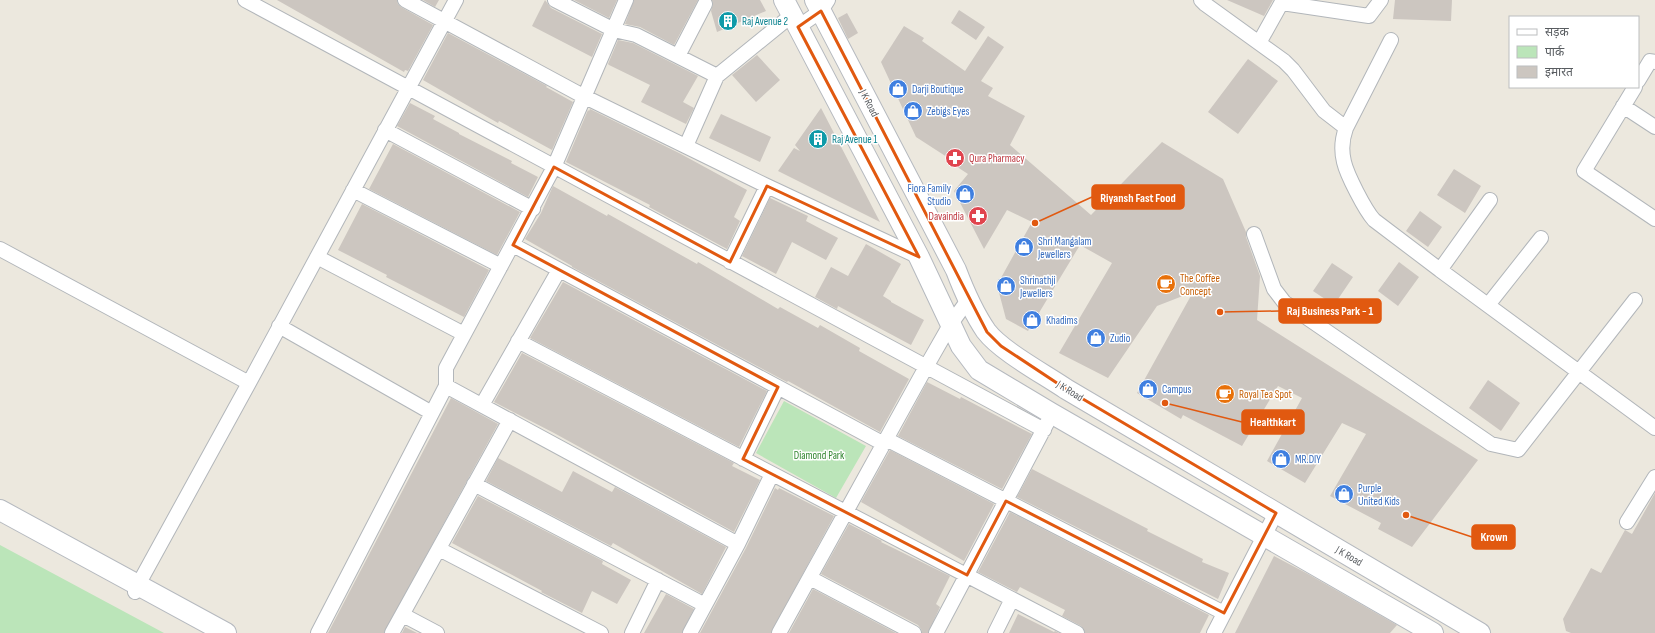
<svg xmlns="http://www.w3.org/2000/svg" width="1655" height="633" font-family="'Sofia Sans Condensed','Noto Sans Devanagari',sans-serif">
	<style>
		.green { fill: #bbe5b9 }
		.building { fill: #ccc6c0 }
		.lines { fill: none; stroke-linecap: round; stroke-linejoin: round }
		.street-casing { stroke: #b2b6ba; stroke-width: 16 }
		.secondary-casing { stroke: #b5b9bf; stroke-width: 22 }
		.street { stroke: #fff; stroke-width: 14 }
		.secondary { stroke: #fff; stroke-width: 20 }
		.marked { fill: none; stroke: #e15910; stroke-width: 3; stroke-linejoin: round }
		.labels { text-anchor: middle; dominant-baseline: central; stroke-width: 3; stroke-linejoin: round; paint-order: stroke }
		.culture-label { font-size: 11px; fill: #0d838f; stroke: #fff; text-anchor: start }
		.shop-label { font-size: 11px; fill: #366cbe; stroke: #fff; text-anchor: start }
		.street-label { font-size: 11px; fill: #585c60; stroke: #fff }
		.health-label { font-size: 11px; fill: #be3a42; stroke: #fff; text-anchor: start }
		.food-label { font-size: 11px; fill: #c56008; stroke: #fff; text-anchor: start }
		.park-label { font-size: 11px; fill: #328631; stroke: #fff }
		.leader { fill: none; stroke: #e15910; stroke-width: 1.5 }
		.callout-dot { fill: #e15910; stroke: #fff; stroke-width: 1.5 }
		.callout { fill: #e15910; stroke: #e15910; stroke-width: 1.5 }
		.callout-label { font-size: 12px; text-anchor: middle; font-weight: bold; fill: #fff }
	</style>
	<rect width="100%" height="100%" fill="#ece8de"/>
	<path class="green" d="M784,401L866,446L836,498L756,453Z
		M0,545L164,633H0Z"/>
	<path class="building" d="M277,0H397L398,4L401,7L433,25L408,71L405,70L404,72Z
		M423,0H439L435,7Z
		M545,0L551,8L602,34L592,57L532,26Z
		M574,0H617L609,18Z
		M634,0H698L674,45L640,27L625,24Z
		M712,0H760L766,11L717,32L711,11L713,4Z
		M1227,0H1273L1264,16Z
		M1395,0H1452L1451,21L1393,19Z
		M959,10L985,27L976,40L951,23Z
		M847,13L858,33L848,39L838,18Z
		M904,26L924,38L922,41L965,71L988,36L1004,47L981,81L993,88L988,96L1025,116L1010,145L1091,215L1162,142L1223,179L1246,232V237L1260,276L1257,320L1478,460L1412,547L1378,529L1381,523L1330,496L1366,434L1342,423L1305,483L1267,461L1302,398L1278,386L1242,446L1183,415L1181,419L1137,393L1193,292L1157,306L1108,378L1059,353L1112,263L1080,245L1028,331L1006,319L997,285L1032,222L1007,210L984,249L954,191L968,174L948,161L950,159L916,137L881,62Z
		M448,33L547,86L546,87L573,102L552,150L499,121L498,123L423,80Z
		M618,40L633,43L698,76L683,102L694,108L686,124L641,102L650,85L609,65L608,64Z
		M757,55L780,80L756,102L732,75Z
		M1248,59L1278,81L1238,134L1208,112Z
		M410,103L435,116L433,119L459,133V134L512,161L511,163L538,177L528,197L397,126Z
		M821,108L880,222L778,171L794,148L800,151L795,145Z
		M590,109L679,153L747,190L734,217L740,221L727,249L649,207L650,205L566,162L588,110L589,111Z
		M721,114L771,137L760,162L709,138Z
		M393,144L520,212L497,255L369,189Z
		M1454,169L1481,186L1465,213L1437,195Z
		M553,186L607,216L608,214L697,264L698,262L778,309L780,307L818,328L820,325L860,348L859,351L909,379L880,432L788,381L787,382L572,267V266L525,239L541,213Z
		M770,198L808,216L806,221L838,238L826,260L792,242L776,274L742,256Z
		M362,204L489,270L464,317L386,277L387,275L338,250Z
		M1420,211L1442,227L1428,247L1406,231Z
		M866,244L901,264L883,296L891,301V302L924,320L911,345L838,306L837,309L815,297L831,267L848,276Z
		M1399,262L1419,277L1398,306L1378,291Z
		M1332,263L1353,277L1334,305L1313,291Z
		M563,282L767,391L739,447L530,338Z
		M522,353L734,463L732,466L760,480L734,532L554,433L494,402Z
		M1488,380L1520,403L1501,431L1469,408Z
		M927,382L960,399L961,397L1032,434L1002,489L898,436Z
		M451,398L498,424L384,633H328Z
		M890,450L994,504L964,561L861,502Z
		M498,458L562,492L573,471L612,492L615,487L726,547L702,594L613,543L611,546L486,481Z
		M1032,469L1148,529L1147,531L1203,559L1202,562L1229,573L1218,599L1017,497Z
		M775,488L778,490L779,488L834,516L771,633H700L746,548Z
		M1655,493V633H1571L1566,631L1563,619L1591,568L1601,573L1625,530L1632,534Z
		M478,496L603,561L602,564L631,580L617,604L592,591L582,613L541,592L542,591L452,543Z
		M1010,512L1209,615L1200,633H1085L1081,626L1062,616L1065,610L1020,587L1017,592L978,572Z
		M849,524L882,541L881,542L950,576L936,604L940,607L928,633H922L921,629L918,625L821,574Z
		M1274,556L1308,574L1397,625L1390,633H1235Z
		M813,589L896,633H789Z
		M666,594L694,609L682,633H644Z
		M1018,614L1054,632L1055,631L1059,633H1009Z
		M405,627L417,633H402Z"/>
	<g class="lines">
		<defs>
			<path id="street" d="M245,0L1044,430
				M405,0L583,96L767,186L919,257
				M555,0L614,30L636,35L717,76
				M1201,0L1205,4L1284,61L1293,70L1324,111L1346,128
				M1282,3L1369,16L1381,0
				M798,27L821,11L828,0
				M1391,40L1346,128C1342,139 1341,150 1344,162C1347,175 1365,210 1374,220L1440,270
				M1259,43L1283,0
				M678,56L705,4
				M1638,81L1650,61L1655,62
				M1635,87L1584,171L1655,219
				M1623,106L1655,127
				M385,130L533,209
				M686,146L717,76L792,15
				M353,190L501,266
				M1490,200L1440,270L1655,428
				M1254,234L1274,289L1284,302L1491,444L1518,450L1635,300
				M513,245L884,444
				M0,249L249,383
				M317,257L464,334
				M730,262L767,186
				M1488,305L1541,238
				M279,326L432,413
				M518,341L1077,633
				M446,386L738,544
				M482,405L559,270
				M886,439L1224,613
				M743,459L778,387
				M474,484L705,605
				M1627,522L1655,477
				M439,549L601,633
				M810,578L914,633
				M135,592L138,585L249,383L456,0
				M403,615L437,633
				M318,633L446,386V368L554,167L626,0
				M392,633L510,420
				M632,633L658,580
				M690,633L738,544L772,474
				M779,633L926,367L950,325L968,300
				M936,633L1047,423
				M995,633L1012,599
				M1214,633L1276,513"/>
			<path id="secondary" d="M784,0L919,257L961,346L979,370L1051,413L1433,633
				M815,0L956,270C964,291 973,312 986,331C1001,351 1044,374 1066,389L1480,633
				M0,510L226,633"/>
		</defs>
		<use href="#street" class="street-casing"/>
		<use href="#secondary" class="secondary-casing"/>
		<use href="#street" class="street"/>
		<use href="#secondary" class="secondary"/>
	</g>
	<path class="marked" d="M821,11L987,332L1001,346L1066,389L1276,513L1224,613L1006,501L967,575L743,459L778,387L513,245L554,167L730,262L767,186L919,257L798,27Z"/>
	<defs>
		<symbol id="building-disc" viewBox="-11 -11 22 22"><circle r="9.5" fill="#0f9aa8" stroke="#fff"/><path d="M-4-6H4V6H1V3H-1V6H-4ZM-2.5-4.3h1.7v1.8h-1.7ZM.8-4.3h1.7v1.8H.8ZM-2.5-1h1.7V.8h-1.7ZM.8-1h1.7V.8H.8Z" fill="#fff"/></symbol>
		<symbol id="shop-disc" viewBox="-11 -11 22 22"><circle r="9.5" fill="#3f7fe0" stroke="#fff"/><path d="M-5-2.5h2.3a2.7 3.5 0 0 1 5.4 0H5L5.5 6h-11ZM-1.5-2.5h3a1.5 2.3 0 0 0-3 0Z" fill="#fff"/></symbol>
		<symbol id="pharmacy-disc" viewBox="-11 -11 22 22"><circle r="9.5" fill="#e0444e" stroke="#fff"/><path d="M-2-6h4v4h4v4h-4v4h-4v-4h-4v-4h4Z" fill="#fff"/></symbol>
		<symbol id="cafe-disc" viewBox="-11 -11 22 22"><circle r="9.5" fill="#e8710a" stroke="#fff"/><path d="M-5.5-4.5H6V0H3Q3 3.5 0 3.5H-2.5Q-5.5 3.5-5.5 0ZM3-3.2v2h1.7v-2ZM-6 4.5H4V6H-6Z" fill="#fff"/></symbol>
	</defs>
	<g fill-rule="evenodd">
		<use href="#building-disc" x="717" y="10" width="22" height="22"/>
		<use href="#shop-disc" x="887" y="78" width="22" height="22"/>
		<use href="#shop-disc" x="902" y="100" width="22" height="22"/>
		<use href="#building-disc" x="807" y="128" width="22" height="22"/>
		<use href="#pharmacy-disc" x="944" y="147" width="22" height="22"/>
		<use href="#shop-disc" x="954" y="183" width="22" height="22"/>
		<use href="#pharmacy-disc" x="967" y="205" width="22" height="22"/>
		<use href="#shop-disc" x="1013" y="236" width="22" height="22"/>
		<use href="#cafe-disc" x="1155" y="273" width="22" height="22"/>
		<use href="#shop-disc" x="995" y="275" width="22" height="22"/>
		<use href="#shop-disc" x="1021" y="309" width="22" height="22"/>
		<use href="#shop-disc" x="1085" y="327" width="22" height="22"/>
		<use href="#shop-disc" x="1137" y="378" width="22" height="22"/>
		<use href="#cafe-disc" x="1214" y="383" width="22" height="22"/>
		<use href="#shop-disc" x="1270" y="448" width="22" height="22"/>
		<use href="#shop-disc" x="1333" y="483" width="22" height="22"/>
	</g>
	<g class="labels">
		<g class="culture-label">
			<text x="742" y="21">Raj Avenue 2</text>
			<text x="832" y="139">Raj Avenue 1</text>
		</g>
		<g class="shop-label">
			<text x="912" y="89">Darji Boutique</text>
			<text x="927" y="111">Zebigs Eyes</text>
			<text x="951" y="188" text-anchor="end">Fiora Family<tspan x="951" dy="13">Studio</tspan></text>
			<text x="1038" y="241">Shri Mangalam<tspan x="1038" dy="13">Jewellers</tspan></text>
			<text x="1020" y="280">Shrinathji<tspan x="1020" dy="13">Jewellers</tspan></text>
			<text x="1046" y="320">Khadims</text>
			<text x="1110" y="338">Zudio</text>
			<text x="1162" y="389">Campus</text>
			<text x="1295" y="459">MR.DIY</text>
			<text x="1358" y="488">Purple<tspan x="1358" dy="13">United Kids</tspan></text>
		</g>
		<g class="street-label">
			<text transform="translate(869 103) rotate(63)">J K Road</text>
			<text transform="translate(1070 391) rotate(32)">J K Road</text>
			<text transform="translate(1349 556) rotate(30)">J K Road</text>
		</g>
		<g class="health-label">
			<text x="969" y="158">Qura Pharmacy</text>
			<text x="964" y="216" text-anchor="end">Davaindia</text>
		</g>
		<g class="food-label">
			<text x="1180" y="278">The Coffee<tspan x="1180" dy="13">Concept</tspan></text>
			<text x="1239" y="394">Royal Tea Spot</text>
		</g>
		<g class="park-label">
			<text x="819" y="455">Diamond Park</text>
		</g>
	</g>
	<path class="leader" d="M1035 223L1092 197M1220 312L1279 311M1165 403L1242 422M1406 515L1472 537"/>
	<g class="callout-dot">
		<circle cx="1035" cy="223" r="4"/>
		<circle cx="1220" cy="312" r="4"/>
		<circle cx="1165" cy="403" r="4"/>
		<circle cx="1406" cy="515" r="4"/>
	</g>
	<g class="callout">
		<rect x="1092" y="185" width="92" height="24" rx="4"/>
		<rect x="1279" y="299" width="102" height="24" rx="4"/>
		<rect x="1242" y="410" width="62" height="24" rx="4"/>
		<rect x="1472" y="525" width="43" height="24" rx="4"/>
	</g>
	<g class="callout-label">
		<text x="1138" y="202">Riyansh Fast Food</text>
		<text x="1330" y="315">Raj Business Park - 1</text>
		<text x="1273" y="426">Healthkart</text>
		<text x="1494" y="541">Krown</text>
	</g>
	<rect x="1509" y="16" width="130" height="72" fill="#ffffff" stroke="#bcbebf"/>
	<rect x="1517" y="29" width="20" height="6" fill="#ffffff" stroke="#bcbebf"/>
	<text x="1545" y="36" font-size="12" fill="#585c60">सड़क</text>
	<rect x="1517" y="46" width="20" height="12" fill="#bbe5b9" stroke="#bcbebf"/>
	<text x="1545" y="56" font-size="12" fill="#585c60">पार्क</text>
	<rect x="1517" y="66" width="20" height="12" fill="#ccc6c0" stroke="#bcbebf"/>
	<text x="1545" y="76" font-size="12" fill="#585c60">इमारत</text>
</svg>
